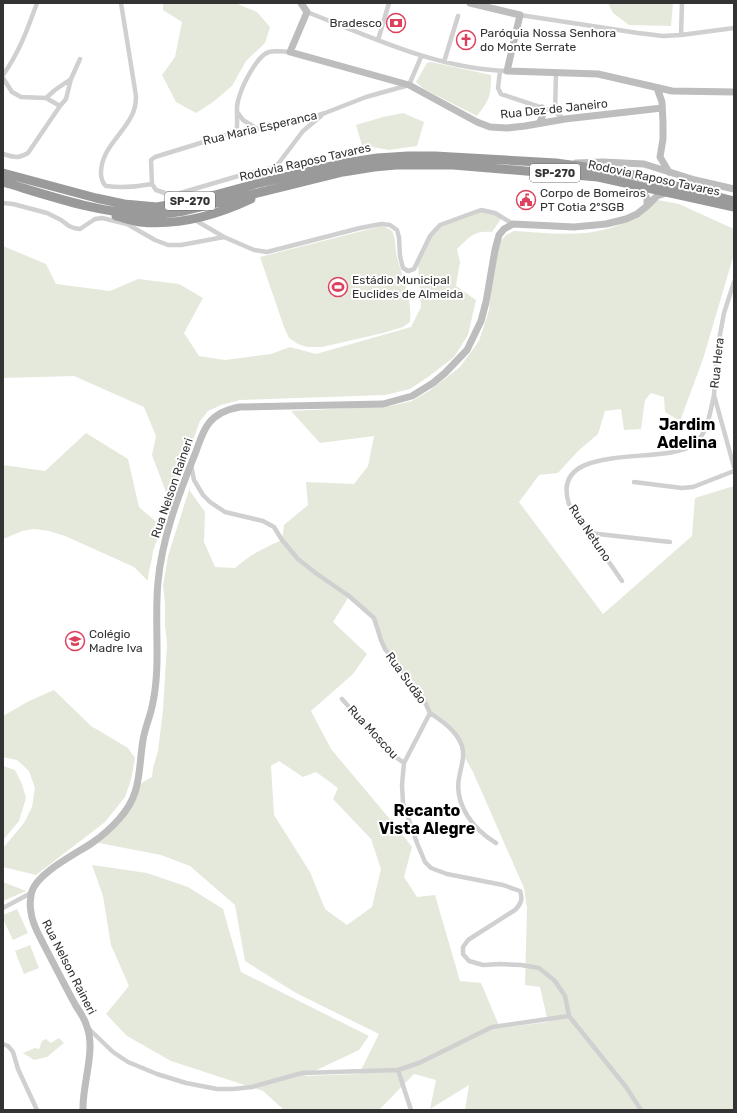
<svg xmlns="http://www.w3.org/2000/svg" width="737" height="1113" font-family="Rubik,sans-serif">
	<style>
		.green { fill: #e4e9dc; fill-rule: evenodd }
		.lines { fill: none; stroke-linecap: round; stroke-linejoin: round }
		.street { stroke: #d0d0d0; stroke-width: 4.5 }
		.secondary { stroke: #bdbdbd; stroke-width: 7 }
		.highway { stroke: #9a9a9a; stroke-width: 9 }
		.labels { text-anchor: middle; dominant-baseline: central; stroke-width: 4; stroke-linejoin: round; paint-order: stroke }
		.shield { fill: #fff; stroke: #707070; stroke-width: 1 }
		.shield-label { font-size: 11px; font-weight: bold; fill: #333 }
		.poi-label { font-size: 12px; fill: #333; stroke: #fff; text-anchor: start }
		.street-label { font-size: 12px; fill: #333; stroke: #fff }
		.district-label { font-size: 16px; font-weight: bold; fill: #000; stroke: #fff }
	</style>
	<rect width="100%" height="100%" fill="#fff"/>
	<path class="green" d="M163,3H235L257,12L270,27L265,43L246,61L232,86L213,102L196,113L176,102L162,75L175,57L182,22L163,10Z
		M608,3H673L671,26L629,25L613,13Z
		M431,62L491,75C491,96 490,99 477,116L424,89L416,82L427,63Z
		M403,113L424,122L417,146L389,150L362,145L356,125L383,117Z
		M658,200L679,204L734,229V254L703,359L680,421L665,412L664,397L651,393L645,400L641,429L624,430L621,409L605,411L598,434L577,452L558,473L539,475L519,502L603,614L692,536L695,498L734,486V1110H465L469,1085L430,1109L436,1080L414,1074L379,1110H284L263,1091L171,1061L127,1036L106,1014L129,986L111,945L103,896L92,865L147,873L188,887L223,909L241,972L369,1036L359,1050L304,1076L359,1074L379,1034L296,993L245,961L235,905L190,866L161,855L94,842L120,818L138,785L152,777L153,768L158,751L163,710L167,644L165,625V602L163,586L168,556L190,487V491L205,512L204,542L215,567L235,568C249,555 264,548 282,540L284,525L308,505L306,482L354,484L368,466L374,436L320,443L291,411L390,406L412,401L429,391L460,367L479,341L489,310L493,263L501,241L506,235L514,231C547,233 584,238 616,226C631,220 645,209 658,200ZM348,598L374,618L385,649L422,696L430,713L448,726L461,744L464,756L473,772L524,888L527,908L525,985L540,987L548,1022L500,1028L481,983L460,981L435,895L417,897L404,877L412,847L399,830L331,749L311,711L353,674L367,654L333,622ZM279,761L303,777L316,772L338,788L333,799L371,839L381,869L372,907L347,925L325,909L310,872L274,815L271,766Z
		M481,211L495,213L501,219L492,232C474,230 469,237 457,249L460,262L456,286L476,300L468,335L454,357L428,377L410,389L385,395L240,400L221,405L208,411L200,421L153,551C152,562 148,571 148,581L134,567L65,536L49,531L34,529L22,531L3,539V465L45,471L86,433L128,459L139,507L161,526L170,503L152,455L156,436L144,407L74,376L3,378V246L46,264L56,284L110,291L138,279L179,284L203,298L184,333L199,356L225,360L271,354L290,347L316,354L411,327L421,307L418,264L431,237L441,226Z
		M382,226C384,227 389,228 391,230C396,234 395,250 397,257C403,280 412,297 410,322L403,327L383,333L322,347H307L298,344L289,338L284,327L260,257Z
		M54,690L91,726L128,748L135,758L131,780L125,797L105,822L36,875L3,867V848L24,823L32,807L35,788L29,771L17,760L3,757V716L29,701Z
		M3,766L15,770L22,784L26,798L19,821L3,840Z
		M3,882L26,891L3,901Z
		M17,909L28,933L13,940L3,919V915Z
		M30,945L39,968L24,974L15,951Z
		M59,1038L64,1043L47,1057L34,1060L23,1053L35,1048L39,1049L42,1041L46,1039L51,1043Z"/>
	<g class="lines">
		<path class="street" d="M121,3L136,96C136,103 135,109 132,115C122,136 100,149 101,175C102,180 102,183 106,186C122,188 136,187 152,184
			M307,12C371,37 437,69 507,71
			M520,15L638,33L663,36L681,35L734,28
			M681,35L682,3
			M378,40L389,3
			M444,62L458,16
			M500,71L498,88L501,94L555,112L564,119
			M3,75C19,53 28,28 37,3
			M3,78L12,92L21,97L46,98L60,106L66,99L71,79L80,59
			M46,98L55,90L71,79
			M555,112L556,73
			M238,113L243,120L256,128
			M236,132C239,122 235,111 238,101C241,88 256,56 269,52C275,50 284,52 290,52
			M3,154C14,157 18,159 28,153L60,106
			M152,184L151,160L155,157L236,132L295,123L325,113L366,97L409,85L421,57L423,56
			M152,184L156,190L165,193L177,194L245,174L271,168L278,164L303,131L321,116
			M3,203L13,204L47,213L61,220L69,226L74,228L80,229L95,219L102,218L127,224L155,240L168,245H181L224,237L254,250L267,252L360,228L381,224L390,225L397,230L399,237L400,256L403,268L408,271L414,269L430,236L440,225L481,210L495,213L513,224
			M195,220L224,237
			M734,282L724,313L717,351L714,395L734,467
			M191,465L194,480L203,495L210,502L225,512L263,521L274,527L282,540L298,559L317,574L349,596L374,618L381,640L385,649L422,696L430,713
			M634,482L682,488L693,487L734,471
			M589,533L670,542
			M622,581L569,504C548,440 664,466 693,445C708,434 710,412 714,395
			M342,699L389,752L404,763
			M430,713L404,763L402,785L403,803L417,843L425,862L431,868L447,874L503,885L520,891C523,899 521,904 515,910L468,940L463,947V954L469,961L483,965L500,964L521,965L539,968L555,981L565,996L569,1016
			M430,713C442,721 457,731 462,746C465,758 461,766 459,778C454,805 474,830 496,843
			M3,908L31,893
			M88,1028L113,1052L128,1062L157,1074L186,1083L217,1089H233L252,1087L302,1073L398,1070L419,1063L492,1027L569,1016L626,1087L641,1110
			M3,1044L8,1046L13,1052L18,1069L37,1110
			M398,1070L411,1110"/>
		<path class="secondary" d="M301,3L307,12L290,52L409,85L477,122L490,127L507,128L525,126L565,119L662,108
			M470,3L520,15L507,71L598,74L672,91L734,92
			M657,88L662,102L663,123V139L660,157L669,172
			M539,123C543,118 543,114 542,108
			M576,163L603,162L644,164L695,180L734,189
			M638,186L647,198V206
			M83,1110C82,1085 96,1050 87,1027C85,1019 80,1012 76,1006C65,986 55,966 44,945C39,935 32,924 31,912C30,907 30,901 31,896C32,875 76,854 92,843C102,836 112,827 119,819C142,794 138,771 143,740C145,727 151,715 153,702C161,663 154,622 158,582C162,539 177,499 193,459C198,448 201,433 209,423C217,413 228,409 240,407L383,404L412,396L433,383L445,373L467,350L481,321L486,302L495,250L499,235L504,229L513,224L574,227L606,224L626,219L637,214L647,206L657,196L666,193"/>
		<path class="highway" d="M3,173L96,198L124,204L157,207L200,199L259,183L345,163L377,158L408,156H435L556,163L607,170L634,175L734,201
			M3,182C47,195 98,213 144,214C158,215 171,213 184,211L343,172L374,167L396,165H453L598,177L734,207
			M116,216C124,218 132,221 140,222C179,226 217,215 251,199"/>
	</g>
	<defs>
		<symbol id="bank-ring" viewBox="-11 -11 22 22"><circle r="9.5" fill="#fff" stroke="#dd415d" stroke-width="1.5"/><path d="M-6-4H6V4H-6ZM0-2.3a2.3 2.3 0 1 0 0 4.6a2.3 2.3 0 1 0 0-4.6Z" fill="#dd415d"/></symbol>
		<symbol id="church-ring" viewBox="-11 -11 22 22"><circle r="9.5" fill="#fff" stroke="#dd415d" stroke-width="1.5"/><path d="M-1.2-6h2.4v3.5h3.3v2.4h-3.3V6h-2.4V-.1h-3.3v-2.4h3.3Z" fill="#dd415d"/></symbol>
		<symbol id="civic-ring" viewBox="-11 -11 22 22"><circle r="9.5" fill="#fff" stroke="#dd415d" stroke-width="1.5"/><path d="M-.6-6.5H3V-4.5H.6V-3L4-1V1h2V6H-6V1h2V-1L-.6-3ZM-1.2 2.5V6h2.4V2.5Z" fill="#dd415d"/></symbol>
		<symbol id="stadium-ring" viewBox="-11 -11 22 22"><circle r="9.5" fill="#fff" stroke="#dd415d" stroke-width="1.5"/><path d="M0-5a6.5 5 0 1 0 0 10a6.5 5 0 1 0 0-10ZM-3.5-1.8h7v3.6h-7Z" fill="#dd415d"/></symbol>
		<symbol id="school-ring" viewBox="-11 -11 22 22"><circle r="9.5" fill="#fff" stroke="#dd415d" stroke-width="1.5"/><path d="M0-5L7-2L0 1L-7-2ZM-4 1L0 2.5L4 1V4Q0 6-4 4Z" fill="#dd415d"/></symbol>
	</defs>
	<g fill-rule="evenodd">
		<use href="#bank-ring" x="385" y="12" width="22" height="22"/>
		<use href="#church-ring" x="455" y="29" width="22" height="22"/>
		<use href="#civic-ring" x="515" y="189" width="22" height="22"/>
		<use href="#stadium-ring" x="327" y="276" width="22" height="22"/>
		<use href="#school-ring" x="64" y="630" width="22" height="22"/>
	</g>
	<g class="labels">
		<g class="shield">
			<rect x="530" y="164" width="50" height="18" rx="3"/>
			<rect x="165" y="192" width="50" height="18" rx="3"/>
		</g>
		<g class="shield-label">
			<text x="555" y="173">SP-270</text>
			<text x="190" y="201">SP-270</text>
		</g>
		<g class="poi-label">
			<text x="382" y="23" text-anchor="end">Bradesco</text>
			<text x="480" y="33">Paróquia Nossa Senhora<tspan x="480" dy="14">do Monte Serrate</tspan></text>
			<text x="540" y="193">Corpo de Bomeiros<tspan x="540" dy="14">PT Cotia 2ºSGB</tspan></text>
			<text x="352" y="280">Estádio Municipal<tspan x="352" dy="14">Euclides de Almeida</tspan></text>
			<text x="89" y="634">Colégio<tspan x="89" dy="14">Madre Iva</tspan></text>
		</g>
		<g class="street-label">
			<text transform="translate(554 109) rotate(-6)">Rua Dez de Janeiro</text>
			<text transform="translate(260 128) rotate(-13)">Rua Maria Esperanca</text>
			<text transform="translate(305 162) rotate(-13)">Rodovia Raposo Tavares</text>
			<text transform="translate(654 178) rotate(12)">Rodovia Raposo Tavares</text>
			<text transform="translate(717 363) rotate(-84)">Rua Hera</text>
			<text transform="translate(172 488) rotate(-71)">Rua Nelson Raineri</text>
			<text transform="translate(590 533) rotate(56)">Rua Netuno</text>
			<text transform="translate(406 678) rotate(54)">Rua Sudão</text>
			<text transform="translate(373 732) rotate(47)">Rua Moscou</text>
			<text transform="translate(69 967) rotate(63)">Rua Nelson Raineri</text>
		</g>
		<g class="district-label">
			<text x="687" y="424">Jardim<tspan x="687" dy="18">Adelina</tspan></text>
			<text x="427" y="810">Recanto<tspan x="427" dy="18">Vista Alegre</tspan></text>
		</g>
	</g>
	<rect width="737" height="1113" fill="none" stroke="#333333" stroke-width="8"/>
</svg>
